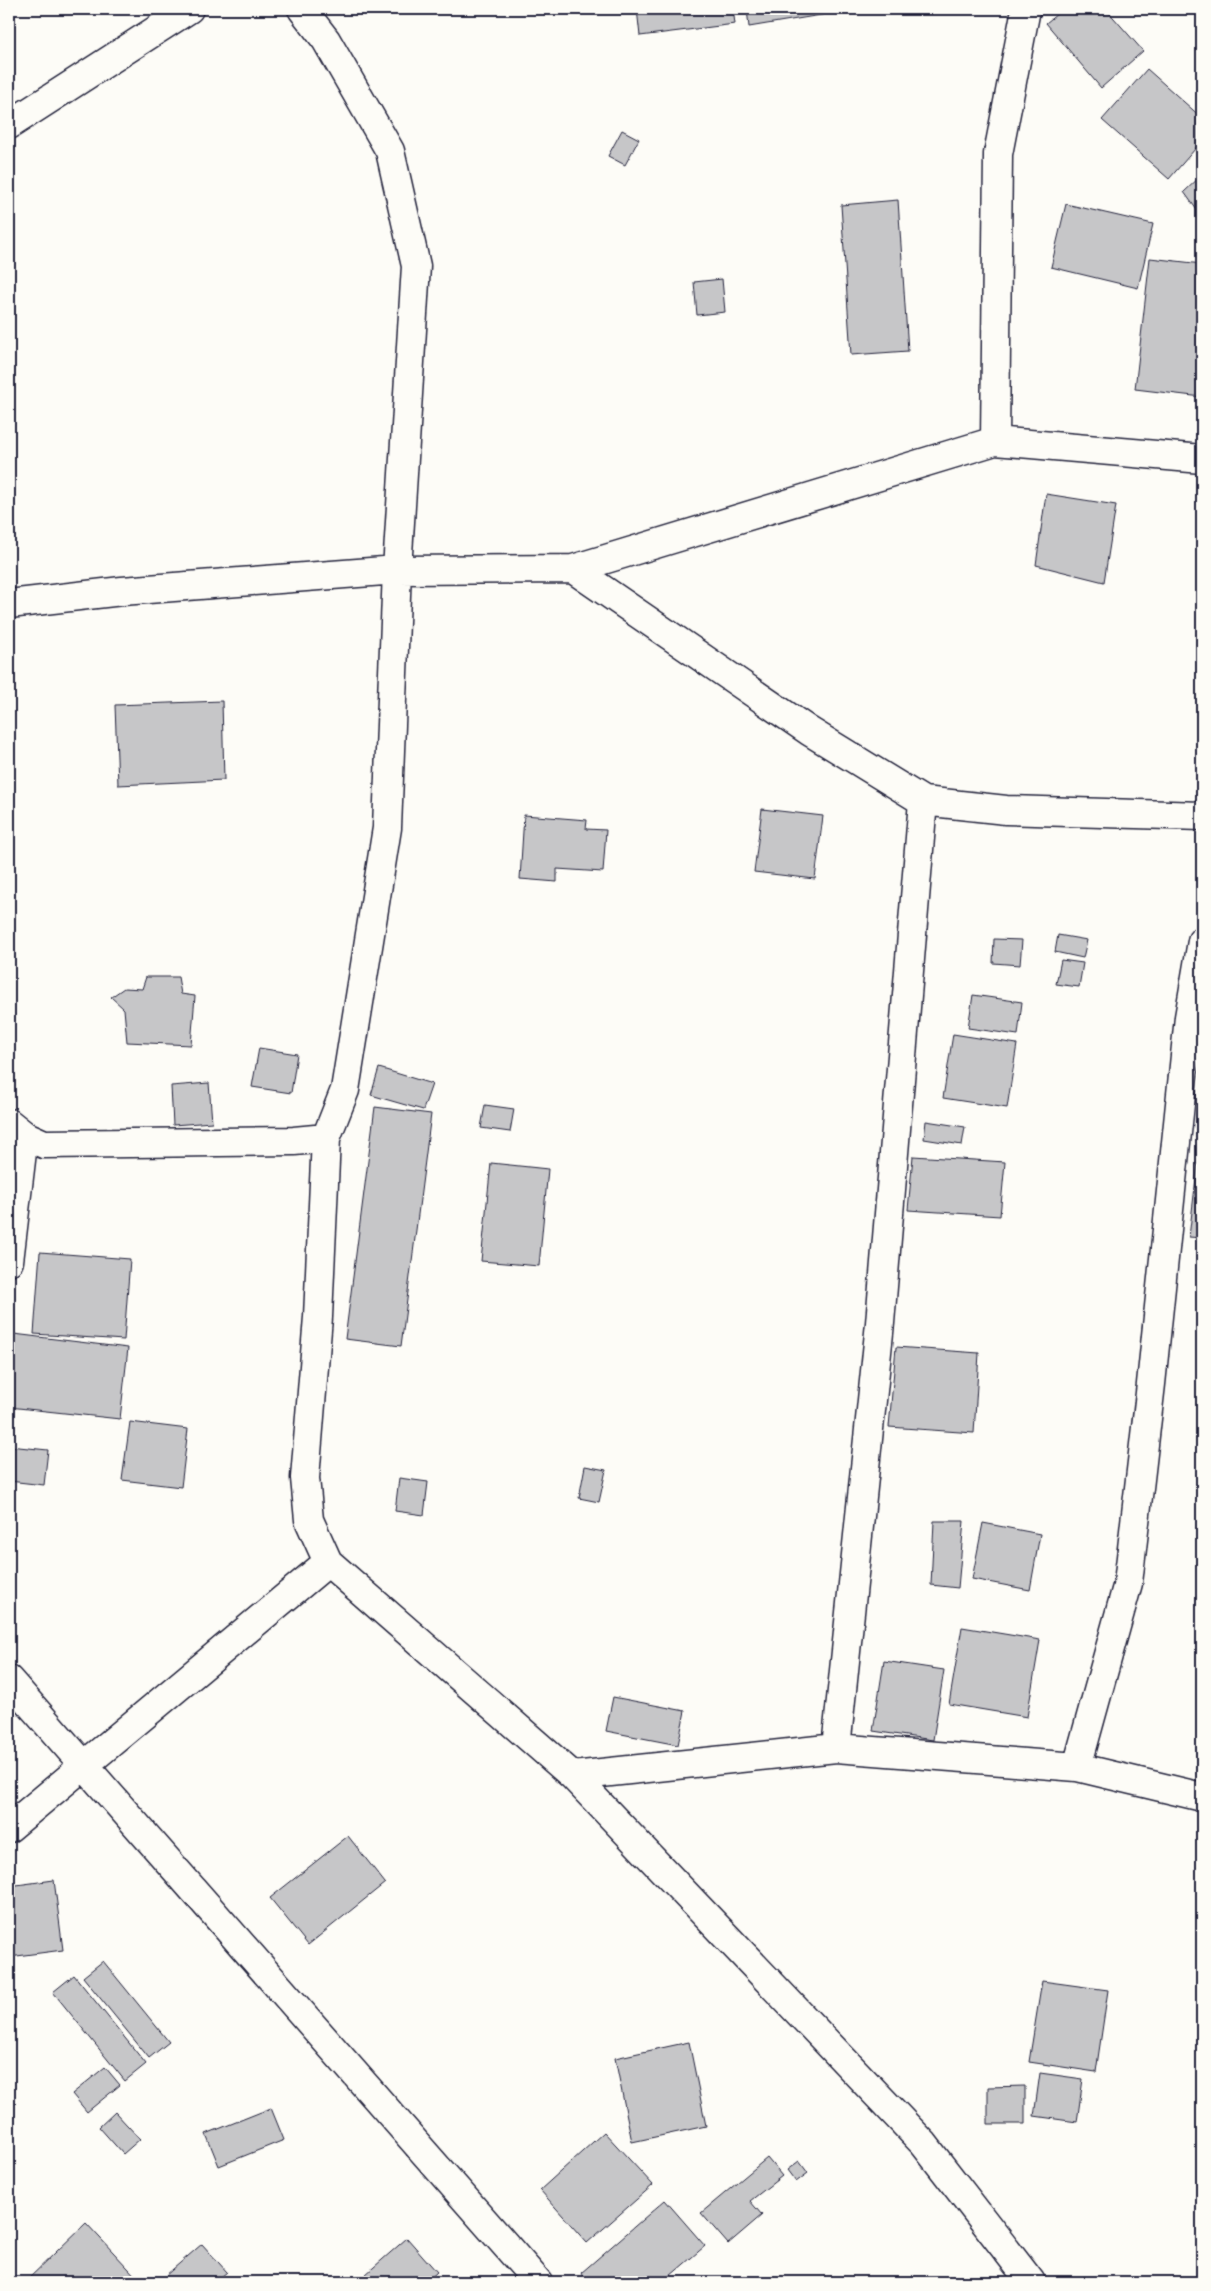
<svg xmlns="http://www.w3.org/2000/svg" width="1211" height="2291" font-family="'Balsamiq Sans',sans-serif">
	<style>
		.building { fill: #c6c6c8; stroke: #22223b }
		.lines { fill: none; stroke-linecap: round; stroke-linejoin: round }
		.street-casing { stroke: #22223b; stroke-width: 31 }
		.street { stroke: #fdfcf7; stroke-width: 28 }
	</style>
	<rect width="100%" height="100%" fill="#fdfcf7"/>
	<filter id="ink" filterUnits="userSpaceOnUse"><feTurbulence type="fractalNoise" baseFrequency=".02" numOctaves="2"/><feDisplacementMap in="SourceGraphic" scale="10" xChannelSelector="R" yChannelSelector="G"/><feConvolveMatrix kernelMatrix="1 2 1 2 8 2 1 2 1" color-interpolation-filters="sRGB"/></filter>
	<g filter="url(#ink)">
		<path class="building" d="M637,9H733L735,24L640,36Z
			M747,9H826L827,14L749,27Z
			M1063,9H1106L1143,51L1101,88L1046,23Z
			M1147,69L1202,118V141L1169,179L1102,120Z
			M622,130L639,139L625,165L608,156Z
			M1202,175V217L1184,192Z
			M898,200L908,351L851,355L841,205Z
			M1066,204L1153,224L1138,288L1051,267Z
			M1150,258L1202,264V397L1135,389Z
			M722,279L725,312L697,315L694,282Z
			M1046,494L1116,505L1104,582L1036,565Z
			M222,701L224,780L118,785L115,705Z
			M762,809L823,816L815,879L754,872Z
			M524,815L587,820L586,829L606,830L603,872L557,869V882L520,879Z
			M1058,935L1087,940L1083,958L1055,952Z
			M994,939L1022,940L1020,965L993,963Z
			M1061,960L1083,963L1079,987L1056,984Z
			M146,977H178L181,994L195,996L191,1045L127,1042L124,1009L111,997L124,988L142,989Z
			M973,995L1022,1002L1018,1035L968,1028Z
			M953,1034L1017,1044L1007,1108L943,1098Z
			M1196,1041L1202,1042V1063H1194Z
			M259,1048L297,1054L291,1093L252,1087Z
			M379,1068L432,1084L423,1110L371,1095Z
			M209,1083L212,1122L173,1125L171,1086Z
			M485,1105L514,1109L510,1132L481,1128Z
			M375,1107L431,1114L401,1346L345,1339Z
			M926,1121L965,1127L962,1145L924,1139Z
			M1199,1153L1202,1154V1238L1189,1237Z
			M913,1156L1005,1162L1000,1216L908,1210Z
			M491,1163L548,1169L539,1266L481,1261Z
			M40,1252L130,1259L124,1340L34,1334Z
			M14,1334L128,1348L120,1419L9,1407V1382Z
			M896,1347L979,1353L974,1433L889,1427Z
			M130,1422L188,1429L181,1487L122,1480Z
			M9,1446L48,1450L44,1485L9,1481Z
			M585,1466L606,1470L599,1502L579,1498Z
			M399,1478L428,1482L424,1515L395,1511Z
			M934,1521H964L958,1588L931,1585Z
			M983,1523L1040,1534L1030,1590L972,1579Z
			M962,1627L1040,1640L1027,1717L949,1704Z
			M884,1661L944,1670L933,1740L873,1731Z
			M613,1697L685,1711L678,1745L606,1731Z
			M348,1836L385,1883L308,1945L270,1898Z
			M54,1880L63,1950L9,1957V1886Z
			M103,1961L169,2042L149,2058L83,1977Z
			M74,1975L146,2064L125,2081L53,1992Z
			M1042,1981L1108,1990L1096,2072L1029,2062Z
			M689,2042L706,2126L632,2142L615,2058Z
			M105,2067L120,2085L87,2112L72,2094Z
			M1040,2073L1083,2079L1077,2122L1034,2116Z
			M1025,2086V2124H988V2087Z
			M271,2108L284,2140L219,2166L206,2134Z
			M115,2112L140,2139L123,2154L99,2127Z
			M604,2132L653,2185L587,2243L540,2190Z
			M767,2158L782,2176L750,2201L762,2215L728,2244L701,2213Z
			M799,2161L808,2173L796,2182L787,2170Z
			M665,2200L705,2246L663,2282H588L581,2273Z
			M86,2223L141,2282H25Z
			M407,2238L437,2272L426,2282H357Z
			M202,2244L227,2272L215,2282H158Z"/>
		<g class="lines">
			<defs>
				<path id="street" d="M9,125L189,9
					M995,441L998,154L1026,9
					M573,569L809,731L923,801L1006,810L1202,816
					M9,604L122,591L397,570L573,569L995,441L1202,459
					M9,1123L24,1135L44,1144L294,1141L326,1138L345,1090L387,828L397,570L416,266L390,151L326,40L302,9
					M326,1138L318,1317L305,1478L309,1520L328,1562L573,1776L924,2144L1031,2282
					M9,1261L24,1135
					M9,1680L538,2282
					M836,1748L880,1323L923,801
					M1077,1767L1128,1583L1151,1384L1189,1017L1202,941
					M573,1776L836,1748L1077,1767L1202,1797
					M9,1828L328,1562"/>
			</defs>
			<use href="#street" class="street-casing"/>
			<use href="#street" class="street"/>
		</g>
	</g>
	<rect width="1211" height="2291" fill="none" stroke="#fdfcf7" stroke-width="30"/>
	<rect x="15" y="15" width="1181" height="2261" fill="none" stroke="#22223b" stroke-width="2" filter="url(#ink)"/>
</svg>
